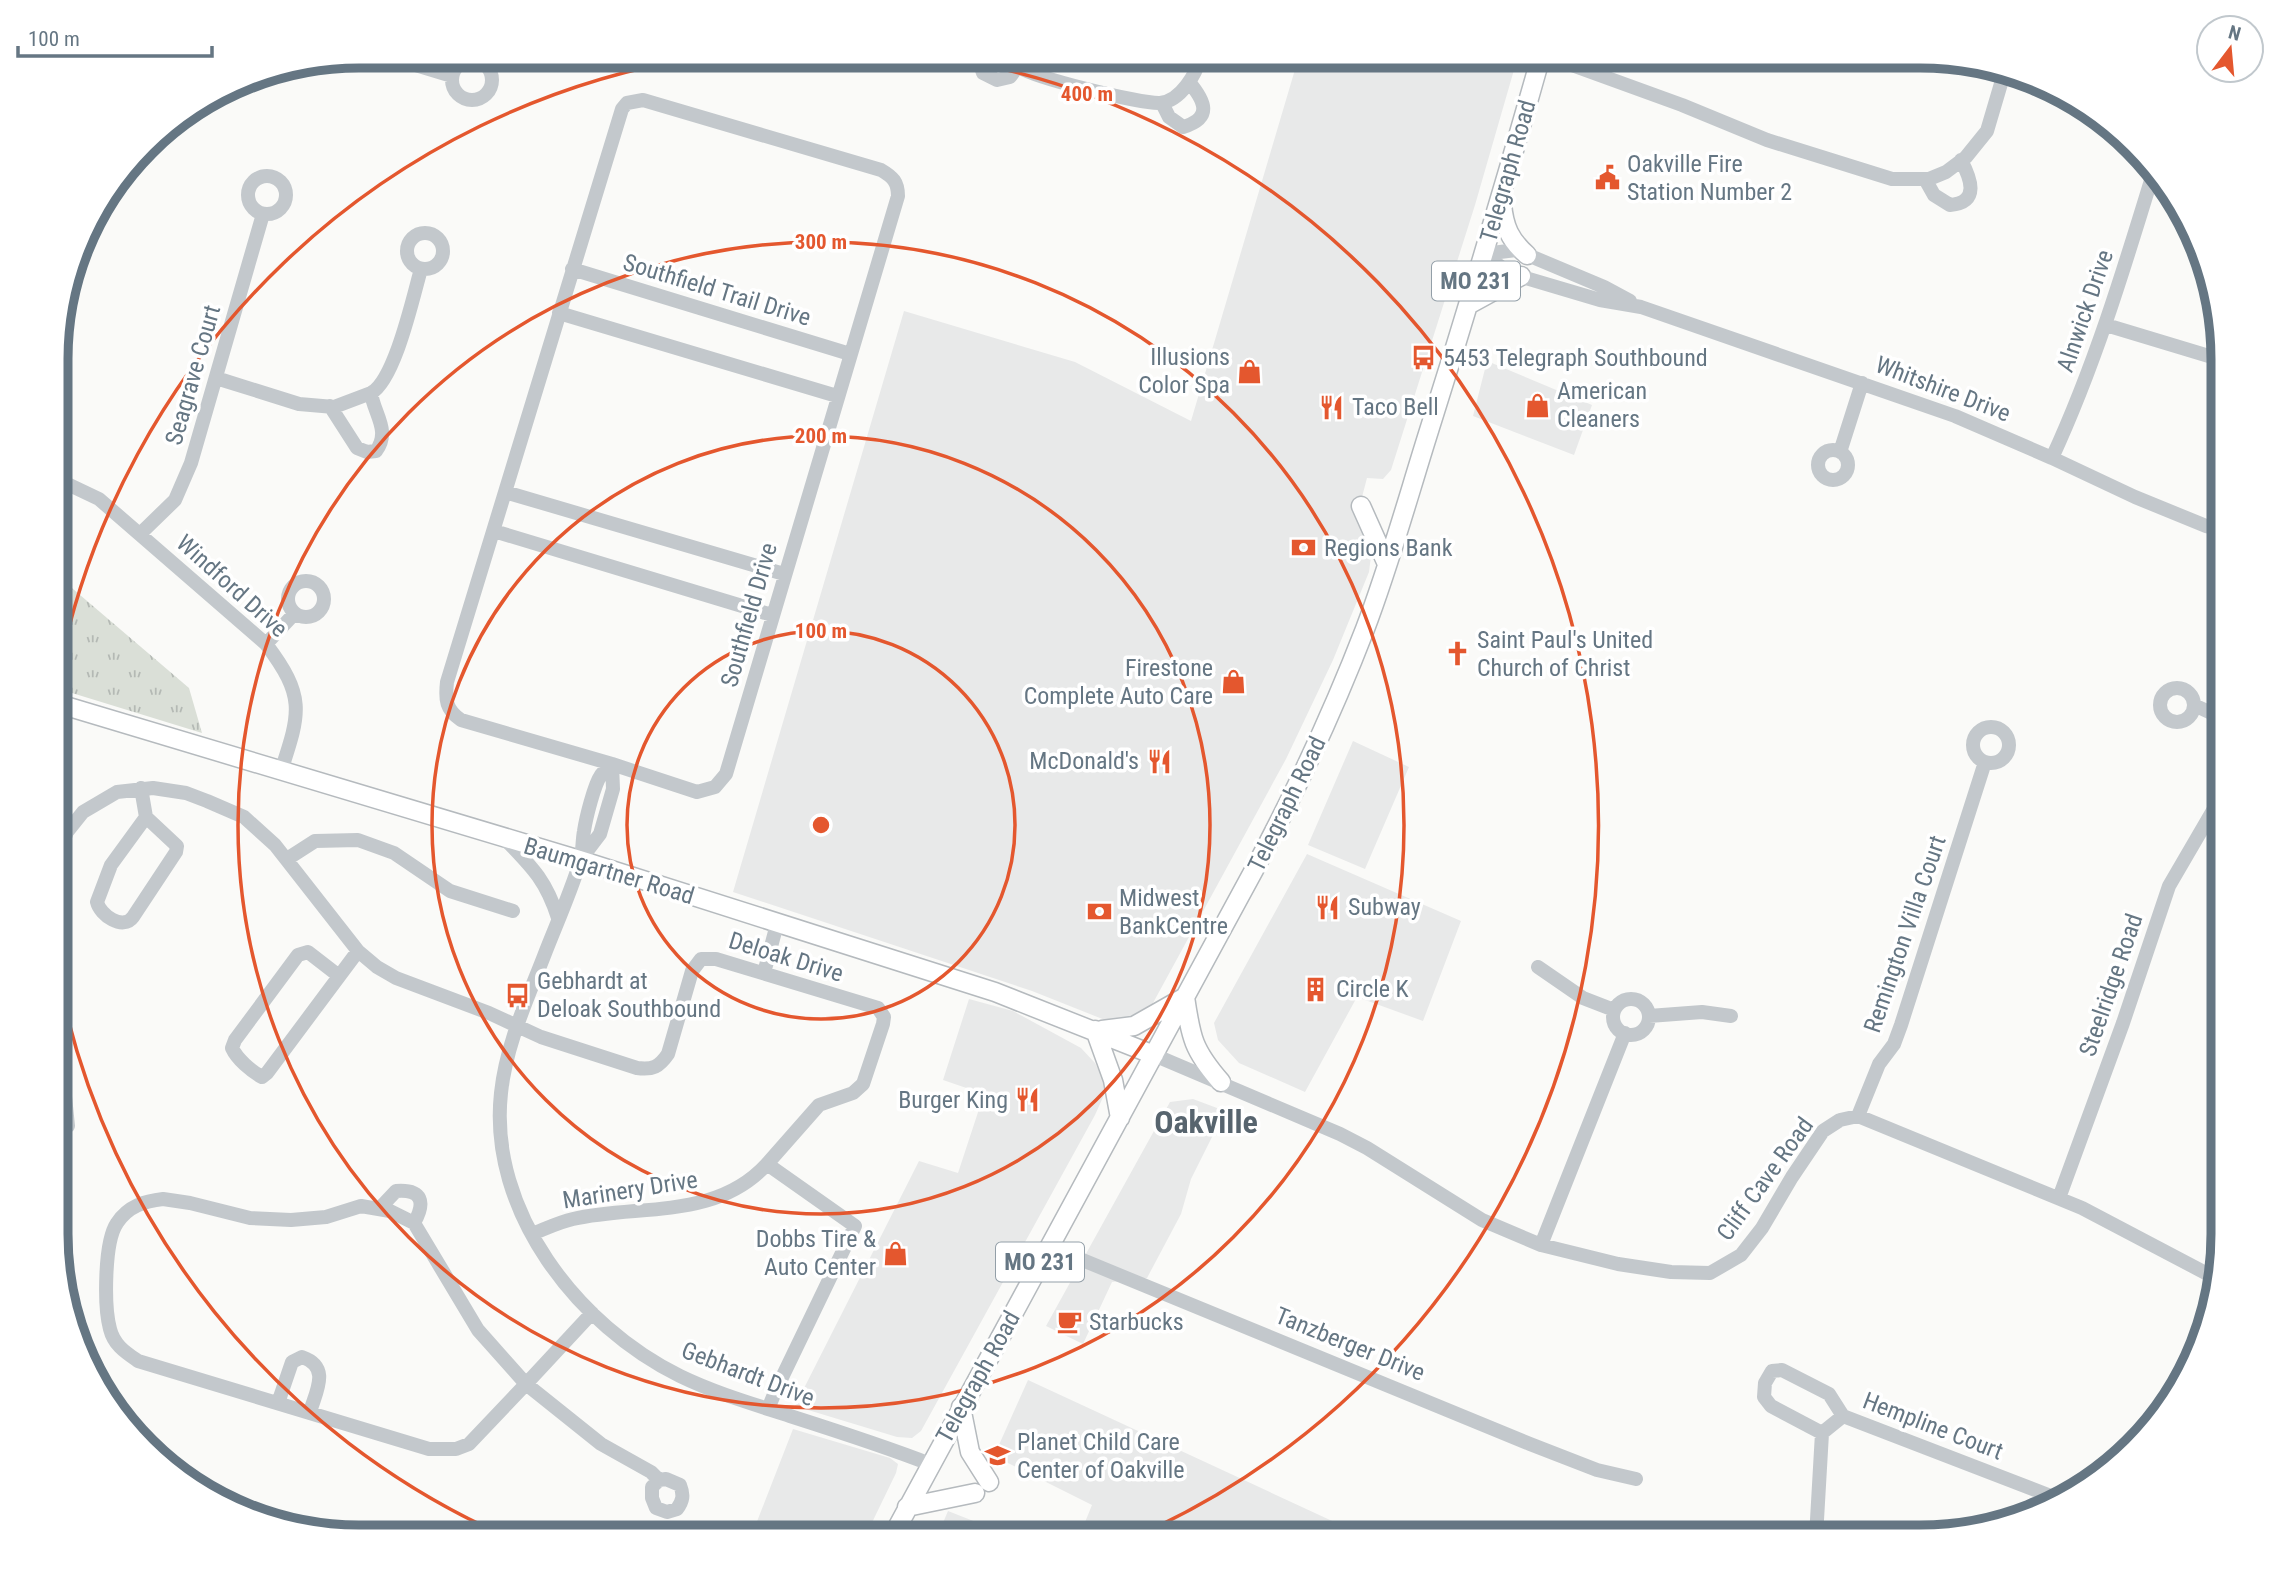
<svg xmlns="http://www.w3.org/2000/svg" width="2279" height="1593" font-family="'Roboto Condensed',sans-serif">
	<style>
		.built { fill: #e8e9e9 }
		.grass { fill: url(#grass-tufts) }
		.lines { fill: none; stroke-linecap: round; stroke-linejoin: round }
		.major-casing { stroke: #b5babe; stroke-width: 21 }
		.minor { stroke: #c3c8cc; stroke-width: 14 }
		.major { stroke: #fff; stroke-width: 18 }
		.ring { fill: none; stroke: #e4572e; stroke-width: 3.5 }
		.labels { text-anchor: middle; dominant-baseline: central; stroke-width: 7; stroke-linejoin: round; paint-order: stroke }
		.shield { fill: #fff; stroke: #939fa8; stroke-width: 2 }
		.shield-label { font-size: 23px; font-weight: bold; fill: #657683 }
		.poi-label { font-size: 24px; fill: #657683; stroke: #fff; text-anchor: start }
		.street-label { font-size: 24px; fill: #657683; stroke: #fff }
		.district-label { font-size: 32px; font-weight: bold; fill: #57646e; stroke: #fff }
		.rim { fill: none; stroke: #657683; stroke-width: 9 }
		.centre { fill: #e4572e; stroke: #fff; stroke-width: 3.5 }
		.ring-label { font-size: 21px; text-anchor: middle; font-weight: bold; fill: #e4572e; stroke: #fff; stroke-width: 7; stroke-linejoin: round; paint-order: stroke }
	</style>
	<defs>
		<pattern id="grass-tufts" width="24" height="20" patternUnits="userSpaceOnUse" patternTransform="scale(1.75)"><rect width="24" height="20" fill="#dadfd7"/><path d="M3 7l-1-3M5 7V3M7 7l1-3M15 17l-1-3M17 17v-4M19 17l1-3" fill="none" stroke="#b4b9b4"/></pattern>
	</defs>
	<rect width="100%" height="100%" fill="#fafaf8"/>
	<path class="built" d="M1299,56H1518L1475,205L1391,470L1383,479L1367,478L1357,516L1367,537L1371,556L1369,572L1333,660L1286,759L1147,1014L1122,1022L1105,1020L1032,991L733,892L904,311L1075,362L1191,421Z
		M1487,361L1592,405L1574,455L1473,416Z
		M1353,741L1409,767L1365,869L1308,845Z
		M1307,854L1461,921L1423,1021L1357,997L1305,1092L1239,1063L1218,1040L1214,1023Z
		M969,999L1013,1011L1081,1048L1095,1063L1105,1082L1104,1095L1095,1115L921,1431L912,1438L897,1437L795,1406L919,1161L958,1173L984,1094L943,1080Z
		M1193,1099L1225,1111L1191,1179L1181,1214L1147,1278L1112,1282L1083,1344L1046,1326L1170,1102Z
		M1028,1380L1343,1526L1339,1537H1079L1092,1505L994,1456Z
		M793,1429L890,1458L898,1464L896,1473L865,1537H751Z
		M948,1511L1014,1537H937Z"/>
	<path class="grass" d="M59,577L189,688L202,733L59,689Z"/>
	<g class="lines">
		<defs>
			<path id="major" d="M1502,204C1504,227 1510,240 1527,255
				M1468,305L1521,276
				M1361,506L1387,564
				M59,704L580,860L995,992L1154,1055
				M1185,997C1191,1038 1193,1050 1221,1082
				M1095,1030L1113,1080L1120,1118
				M1102,1030L1134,1026L1185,997
				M961,1407L970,1452L989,1482
				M907,1507L975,1493
				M892,1537L1254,870C1296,791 1333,712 1365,629C1389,566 1407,501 1427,437C1467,311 1505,184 1541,56"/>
		</defs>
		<use href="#major" class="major-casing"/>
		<path class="minor" d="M386,56L452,76
			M981,56L979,61L983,73L997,80L1010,77L1018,66
			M1012,56C1014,59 1015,63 1018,66C1029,77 1142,104 1160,103C1181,101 1196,74 1201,56
			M1547,56L1682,105L1767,140L1892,179H1929L1946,172L1966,157L1987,131L2005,70
			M452 80a20 20 0 1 1 40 0a20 20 0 1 1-40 0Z
			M643,100L881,170C893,177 898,182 898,196L726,774L715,787L697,792L612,764L461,720C446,710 445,700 447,682L622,109L627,103Z
			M1162,103L1169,117L1183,127C1213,118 1205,101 1189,82
			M248 195a19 19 0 1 1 38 0a19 19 0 1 1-38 0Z
			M1925,179L1934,195L1950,205C1980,202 1971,179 1961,160
			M407 251a18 18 0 1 1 36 0a18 18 0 1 1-36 0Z
			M1484,254L1509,273L1600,300L1641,307L1955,416L2052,458L2135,497L2206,526L2222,529
			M1484,254L1516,250L1604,287L1630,301
			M572,269L850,354
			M559,313L837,396
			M59,325L84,236
			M2106,325L2222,360
			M216,378L299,404L334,407L371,393C395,380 413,297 421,269
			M330,406L357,448L367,452L376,451C391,431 374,414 371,393
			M1818 465a15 15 0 1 1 30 0a15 15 0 1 1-30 0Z
			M1840,452L1862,383
			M2052,458C2094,367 2123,272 2152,177
			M59,480L99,499L266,644C305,696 301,711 281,771
			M505,492L784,574
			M494,531L772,615
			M140,534L175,500L191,463L263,214
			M288 599a18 18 0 1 1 36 0a18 18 0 1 1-36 0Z
			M266,644L295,613
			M2160 705a17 17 0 1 1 34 0a17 17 0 1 1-34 0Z
			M2194,705L2222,718
			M1973 745a18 18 0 1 1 36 0a18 18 0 1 1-36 0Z
			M612,764C609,767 604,771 601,775C594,785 586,818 584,831C582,841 583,852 580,862C570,894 556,925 544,956C527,1000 506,1045 501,1093C488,1211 578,1326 680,1376C715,1393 753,1404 790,1416C837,1431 884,1446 930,1464
			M141,788L146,817L111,865L97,902C100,915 123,931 133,917L176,852L177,846L146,817
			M504,838C532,867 546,880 558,918
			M59,852L67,832L83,812L117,792L153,788L186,793L207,801L244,817L275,845L358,951L377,967L396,978L489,1013L541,1037L637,1068C653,1070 659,1067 668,1054L692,971L701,959H716L878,1008L884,1017L883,1024L863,1084L853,1093L819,1105L767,1164L855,1226L775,1392L768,1409
			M287,859L315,841L358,840L394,853L450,891L513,911
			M581,859L600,834L613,789L612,764
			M1538,967L1583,998L1614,1010
			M764,973L777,924
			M339,976L308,952L298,955L235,1040L232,1048C237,1059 251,1071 262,1077L267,1073L358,951
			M1613 1017a18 18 0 1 1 36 0a18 18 0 1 1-36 0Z
			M1649,1016L1702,1012L1731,1016
			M59,1038L68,1126
			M1154,1055L1340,1134L1367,1148L1482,1220L1541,1245L1618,1264L1671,1272L1710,1273L1741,1255L1762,1228L1792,1177L1823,1131L1840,1120L1858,1116L2082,1208L2217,1279
			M1858,1116L1879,1064L1894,1044L1901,1025L1985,762
			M2059,1198L2123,1023L2169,886L2222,795
			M163,1199L190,1203L250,1218L291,1220L326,1217L361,1206L390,1211L414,1223L478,1330L526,1384L469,1444L456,1449H429L138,1361C125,1352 114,1345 110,1329C104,1307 104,1242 117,1223C128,1206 145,1201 163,1199Z
			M379,1209L396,1191C422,1189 426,1202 414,1223
			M532,1234C545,1229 559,1222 573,1219C640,1204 716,1220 767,1164
			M1051,1243L1080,1259L1530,1444L1597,1470L1636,1479
			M1541,1245L1625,1033
			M592,1313L526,1384L601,1444L651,1472L659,1480L652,1487V1498L656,1508L667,1512L677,1509C683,1501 684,1495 680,1485L666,1479L659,1480
			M278,1403L292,1362L302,1357C331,1367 316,1391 310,1412
			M1822,1433L1771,1406L1764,1397L1765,1383L1772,1371L1782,1370L1829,1394L1843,1416L2061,1500
			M1816,1537L1822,1433L1843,1416"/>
		<use href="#major" class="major"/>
	</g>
	<g class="ring">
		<circle cx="821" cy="825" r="194"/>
		<circle cx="821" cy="825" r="389"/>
		<circle cx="821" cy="825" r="583"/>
		<path d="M505 1536A778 778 0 0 1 59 980M59 670A778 778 0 0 1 699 57M943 57A778 778 0 0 1 1137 1536"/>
	</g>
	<defs>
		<symbol id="civic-bare" viewBox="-9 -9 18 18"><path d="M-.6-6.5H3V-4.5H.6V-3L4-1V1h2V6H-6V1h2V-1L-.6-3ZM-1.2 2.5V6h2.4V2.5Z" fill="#e4572e" stroke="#fff" stroke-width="2.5" paint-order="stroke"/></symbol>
		<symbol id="bus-bare" viewBox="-9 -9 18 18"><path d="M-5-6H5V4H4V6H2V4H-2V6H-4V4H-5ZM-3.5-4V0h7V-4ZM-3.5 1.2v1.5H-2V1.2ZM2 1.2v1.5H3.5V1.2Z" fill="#e4572e" stroke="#fff" stroke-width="2.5" paint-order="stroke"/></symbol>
		<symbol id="shop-bare" viewBox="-9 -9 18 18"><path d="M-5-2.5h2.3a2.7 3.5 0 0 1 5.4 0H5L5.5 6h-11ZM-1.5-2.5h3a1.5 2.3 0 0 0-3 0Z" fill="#e4572e" stroke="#fff" stroke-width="2.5" paint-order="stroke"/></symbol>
		<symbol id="restaurant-bare" viewBox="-9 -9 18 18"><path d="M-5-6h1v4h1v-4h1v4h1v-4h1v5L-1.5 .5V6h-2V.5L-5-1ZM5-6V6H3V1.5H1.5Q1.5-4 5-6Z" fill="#e4572e" stroke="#fff" stroke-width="2.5" paint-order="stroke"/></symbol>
		<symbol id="bank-bare" viewBox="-9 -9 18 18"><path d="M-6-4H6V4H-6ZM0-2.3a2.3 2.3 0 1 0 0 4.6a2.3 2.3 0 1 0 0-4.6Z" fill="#e4572e" stroke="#fff" stroke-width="2.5" paint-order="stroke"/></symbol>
		<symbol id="church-bare" viewBox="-9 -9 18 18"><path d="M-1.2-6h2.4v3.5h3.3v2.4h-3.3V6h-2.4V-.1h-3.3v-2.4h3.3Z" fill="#e4572e" stroke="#fff" stroke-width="2.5" paint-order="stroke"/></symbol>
		<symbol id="building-bare" viewBox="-9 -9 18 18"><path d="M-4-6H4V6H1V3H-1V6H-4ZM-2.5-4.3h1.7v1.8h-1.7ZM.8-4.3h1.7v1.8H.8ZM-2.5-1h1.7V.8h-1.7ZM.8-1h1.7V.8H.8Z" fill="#e4572e" stroke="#fff" stroke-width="2.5" paint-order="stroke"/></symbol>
		<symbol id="cafe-bare" viewBox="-9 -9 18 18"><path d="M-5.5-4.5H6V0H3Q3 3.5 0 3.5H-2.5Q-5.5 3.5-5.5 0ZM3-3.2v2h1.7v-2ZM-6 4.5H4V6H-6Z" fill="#e4572e" stroke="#fff" stroke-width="2.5" paint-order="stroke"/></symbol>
		<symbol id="school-bare" viewBox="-9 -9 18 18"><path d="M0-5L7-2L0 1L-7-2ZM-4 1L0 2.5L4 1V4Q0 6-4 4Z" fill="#e4572e" stroke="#fff" stroke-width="2.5" paint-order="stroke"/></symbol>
	</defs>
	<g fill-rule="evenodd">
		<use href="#civic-bare" x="1590" y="160" width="35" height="35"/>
		<use href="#bus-bare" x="1406" y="340" width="35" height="35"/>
		<use href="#shop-bare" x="1232" y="354" width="35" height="35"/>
		<use href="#shop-bare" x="1520" y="388" width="35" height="35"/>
		<use href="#restaurant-bare" x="1314" y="390" width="35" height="35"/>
		<use href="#bank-bare" x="1286" y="530" width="35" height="35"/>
		<use href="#church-bare" x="1440" y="636" width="35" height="35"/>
		<use href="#shop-bare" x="1216" y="664" width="35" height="35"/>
		<use href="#restaurant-bare" x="1142" y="744" width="35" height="35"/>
		<use href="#restaurant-bare" x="1310" y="890" width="35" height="35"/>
		<use href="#bank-bare" x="1082" y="894" width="35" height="35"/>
		<use href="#building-bare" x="1298" y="972" width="35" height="35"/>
		<use href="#bus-bare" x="500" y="978" width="35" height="35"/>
		<use href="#restaurant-bare" x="1010" y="1082" width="35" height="35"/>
		<use href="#shop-bare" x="878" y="1236" width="35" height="35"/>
		<use href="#cafe-bare" x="1052" y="1304" width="35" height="35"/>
		<use href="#school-bare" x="980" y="1438" width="35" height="35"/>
	</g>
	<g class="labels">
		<g class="shield">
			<rect x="1432" y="261.5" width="88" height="39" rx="5"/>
			<rect x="996" y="1242.5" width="88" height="39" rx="5"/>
		</g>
		<g class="shield-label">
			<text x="1476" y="281">MO 231</text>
			<text x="1040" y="1262">MO 231</text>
		</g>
		<g class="poi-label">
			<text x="1627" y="164">Oakville Fire<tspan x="1627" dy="28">Station Number 2</tspan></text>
			<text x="1230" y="357" text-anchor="end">Illusions<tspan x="1230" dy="28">Color Spa</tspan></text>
			<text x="1443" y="358">5453 Telegraph Southbound</text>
			<text x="1557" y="391">American<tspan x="1557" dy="28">Cleaners</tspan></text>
			<text x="1352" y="407">Taco Bell</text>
			<text x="1324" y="548">Regions Bank</text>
			<text x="1477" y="640">Saint Paul's United<tspan x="1477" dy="28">Church of Christ</tspan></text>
			<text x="1213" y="668" text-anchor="end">Firestone<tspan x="1213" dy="28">Complete Auto Care</tspan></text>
			<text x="1139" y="761" text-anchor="end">McDonald's</text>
			<text x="1119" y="898">Midwest<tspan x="1119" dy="28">BankCentre</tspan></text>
			<text x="1348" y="907">Subway</text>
			<text x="537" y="981">Gebhardt at<tspan x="537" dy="28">Deloak Southbound</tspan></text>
			<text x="1336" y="989">Circle K</text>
			<text x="1008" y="1100" text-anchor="end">Burger King</text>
			<text x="876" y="1239" text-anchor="end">Dobbs Tire &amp;<tspan x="876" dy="28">Auto Center</tspan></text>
			<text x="1089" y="1322">Starbucks</text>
			<text x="1017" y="1442">Planet Child Care<tspan x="1017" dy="28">Center of Oakville</tspan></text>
		</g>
		<g class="street-label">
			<text transform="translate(1508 171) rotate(-74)">Telegraph Road</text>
			<text transform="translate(717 290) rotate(17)">Southfield Trail Drive</text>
			<text transform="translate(2085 311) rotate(-71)">Alnwick Drive</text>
			<text transform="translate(193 375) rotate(-74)">Seagrave Court</text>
			<text transform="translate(1943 389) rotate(21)">Whitshire Drive</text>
			<text transform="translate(232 586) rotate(42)">Windford Drive</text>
			<text transform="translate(749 615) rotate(-74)">Southfield Drive</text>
			<text transform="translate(1287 804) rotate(-64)">Telegraph Road</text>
			<text transform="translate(609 871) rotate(17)">Baumgartner Road</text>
			<text transform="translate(1905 934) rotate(-71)">Remington Villa Court</text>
			<text transform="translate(786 957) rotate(17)">Deloak Drive</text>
			<text transform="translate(2111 985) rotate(-71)">Steelridge Road</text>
			<text transform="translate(1765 1179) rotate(-54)">Cliff Cave Road</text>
			<text transform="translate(630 1190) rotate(-9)">Marinery Drive</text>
			<text transform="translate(1350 1344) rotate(22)">Tanzberger Drive</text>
			<text transform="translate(748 1374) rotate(21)">Gebhardt Drive</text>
			<text transform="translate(978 1377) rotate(-61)">Telegraph Road</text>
			<text transform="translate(1933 1426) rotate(21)">Hempline Court</text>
		</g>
		<g class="district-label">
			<text x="1206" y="1122">Oakville</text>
		</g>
	</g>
	<path d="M0 0H2279V1593H0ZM359 68H1920A291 291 0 0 1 2211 359V1234A291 291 0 0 1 1920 1525H359A291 291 0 0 1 68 1234V359A291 291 0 0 1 359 68Z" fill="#fff" fill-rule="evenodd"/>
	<path class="rim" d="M359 68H1920A291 291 0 0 1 2211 359V1234A291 291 0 0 1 1920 1525H359A291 291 0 0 1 68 1234V359A291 291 0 0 1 359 68Z"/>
	<circle cx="821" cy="825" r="10" class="centre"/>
	<g class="ring-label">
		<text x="1087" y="101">400 m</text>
		<text x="821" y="249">300 m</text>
		<text x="821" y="443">200 m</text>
		<text x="821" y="638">100 m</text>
	</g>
	<g transform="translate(2230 49) rotate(16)"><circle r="33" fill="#ffffff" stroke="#c1c8cd" stroke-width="2"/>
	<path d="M0-5L12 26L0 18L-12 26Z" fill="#e4572e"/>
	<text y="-10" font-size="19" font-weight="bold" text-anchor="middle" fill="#657683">N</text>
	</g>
	<path d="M18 46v10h194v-10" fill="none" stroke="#657683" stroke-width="3.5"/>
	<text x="28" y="46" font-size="21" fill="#657683" stroke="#ffffff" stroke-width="5" paint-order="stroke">100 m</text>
</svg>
